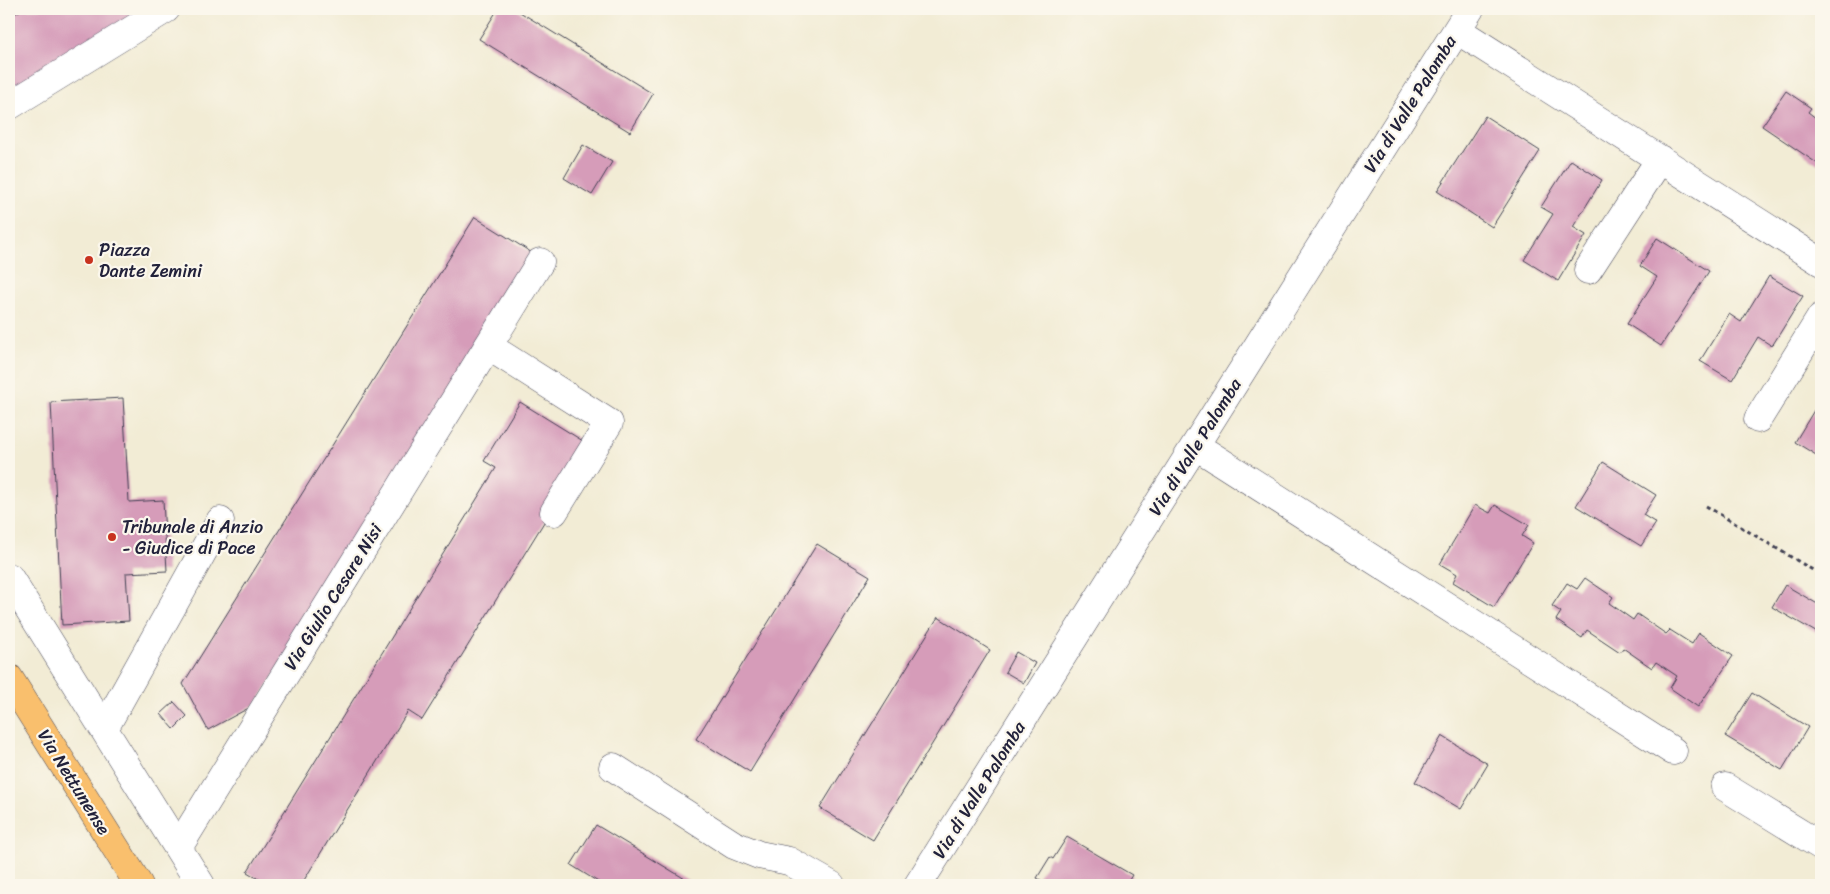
<svg xmlns="http://www.w3.org/2000/svg" width="1830" height="894" font-family="Sriracha,sans-serif">
	<style>
		.building { fill: #d69cb9 }
		.lines { fill: none; stroke-linecap: round; stroke-linejoin: round }
		.minor-casing { stroke: #414052; stroke-width: 29 }
		.primary-casing { stroke: #414052; stroke-width: 29 }
		.path { stroke: #414052; stroke-width: 3; stroke-dasharray: 4 4; stroke-linecap: butt }
		.minor { stroke: #fff; stroke-width: 28 }
		.primary { stroke: #f9bf6d; stroke-width: 28 }
		.poi-dot { fill: #c8321e; stroke: #fbf7ec; stroke-width: 2 }
		.labels { text-anchor: middle; dominant-baseline: central; stroke-width: 4.5; stroke-linejoin: round; paint-order: stroke }
		.street-label { font-size: 18px; fill: #22223b; stroke: #fbf7ec }
		.poi-label { font-size: 18px; fill: #22223b; stroke: #fbf7ec; text-anchor: start }
	</style>
	<rect width="100%" height="100%" fill="#fbf7ec"/>
	<filter id="ink" filterUnits="userSpaceOnUse"><feTurbulence type="fractalNoise" baseFrequency=".02" numOctaves="2"/><feDisplacementMap in="SourceGraphic" scale="10" xChannelSelector="R" yChannelSelector="G"/><feConvolveMatrix kernelMatrix="1 2 1 2 8 2 1 2 1" color-interpolation-filters="sRGB"/></filter>
	<filter id="wash" filterUnits="userSpaceOnUse"><feTurbulence type="fractalNoise" baseFrequency=".0096" numOctaves="4" result="noise"/><feDisplacementMap in="SourceGraphic" scale="20" xChannelSelector="R" yChannelSelector="G"/><feGaussianBlur stdDeviation="1.12" result="paint"/><feColorMatrix in="noise" values="0 0 0 0 0 0 0 0 0 0 0 0 0 0 0 0 0 1.4 0 .05"/><feComposite in="paint" operator="in"/></filter>
	<g filter="url(#wash)">
		<rect width="100%" height="100%" fill="#f2ecd5"/>
		<g id="blocks">
			<path class="building" d="M23,9H147L9,92V17Z
				M498,9H515L653,94L630,132L479,39Z
				M1786,91L1811,108L1808,112L1821,122V166L1762,126Z
				M1485,116L1540,151L1492,227L1437,191Z
				M583,145L612,162L592,195L564,178Z
				M1571,160L1602,180L1573,227L1586,235L1558,281L1524,260L1553,214L1541,207Z
				M475,217L537,256L256,704L208,730L183,684Z
				M1657,238L1709,271L1661,346L1627,324L1657,277L1640,266Z
				M1769,276L1803,296L1772,346L1758,337L1732,380L1700,361L1729,314L1741,322Z
				M123,398L129,502L163,500L167,571L126,573L129,621L62,625L51,402Z
				M520,402L591,446L422,720L408,711L301,885H269L247,872L496,468L484,461Z
				M1816,407L1821,410V458L1795,442Z
				M1603,462L1656,495L1643,515L1656,523L1641,546L1576,506Z
				M1475,505L1490,513L1495,505L1529,525L1522,536L1533,543L1494,607L1453,582L1457,574L1440,564Z
				M817,544L870,576L750,772L696,739Z
				M1585,578L1613,597L1609,603L1633,620L1637,614L1666,634L1670,630L1692,644L1699,633L1733,656L1698,707L1670,688L1677,676L1656,662L1652,668L1623,648L1620,652L1587,630L1582,638L1556,620L1561,612L1552,606L1567,583L1577,589Z
				M1785,585L1821,606V635L1772,607Z
				M938,617L990,650L873,840L820,808Z
				M1016,652L1035,663L1024,683L1005,672Z
				M1752,693L1808,727L1782,770L1725,736Z
				M174,702L187,716L174,729L161,714Z
				M1442,736L1488,764L1461,809L1415,782Z
				M596,825L695,885H603L571,865Z
				M1067,837L1132,875L1126,885H1049L1037,878L1050,857L1053,859Z"/>
		</g>
	</g>
	<g filter="url(#ink)">
		<use href="#blocks" fill-opacity="0" stroke="#414052" stroke-width="1"/>
		<g class="lines">
			<defs>
				<path id="minor" d="M1457,30L1821,262
					M9,106L166,9
					M1588,270L1660,159
					M488,346L609,423L554,512
					M1758,419L1821,317
					M1196,446L1673,751
					M9,577L201,885
					M104,729L220,521
					M613,767L734,845L759,855L789,861L831,885
					M1725,787L1821,846
					M178,848L540,262
					M918,885L1470,9"/>
				<path id="primary" d="M9,678L139,885"/>
			</defs>
			<use href="#minor" class="minor-casing"/>
			<use href="#primary" class="primary-casing"/>
			<path class="path" d="M1706,506L1821,575"/>
			<use href="#minor" class="minor"/>
			<use href="#primary" class="primary"/>
		</g>
	</g>
	<g class="poi-dot">
		<circle cx="89" cy="260" r="5"/>
		<circle cx="112" cy="537" r="5"/>
	</g>
	<g class="labels">
		<g class="street-label">
			<text transform="translate(1410 104) rotate(-58)">Via di Valle Palomba</text>
			<text transform="translate(1195 447) rotate(-58)">Via di Valle Palomba</text>
			<text transform="translate(333 597) rotate(-58)">Via Giulio Cesare Nisi</text>
			<text transform="translate(74 782) rotate(58)">Via Nettunense</text>
			<text transform="translate(979 790) rotate(-58)">Via di Valle Palomba</text>
		</g>
		<g class="poi-label">
			<text x="99" y="250">Piazza<tspan x="99" dy="21">Dante Zemini</tspan></text>
			<text x="122" y="527">Tribunale di Anzio<tspan x="122" dy="21">- Giudice di Pace</tspan></text>
		</g>
	</g>
	<rect width="1830" height="894" fill="none" stroke="#fbf7ec" stroke-width="30"/>
</svg>
